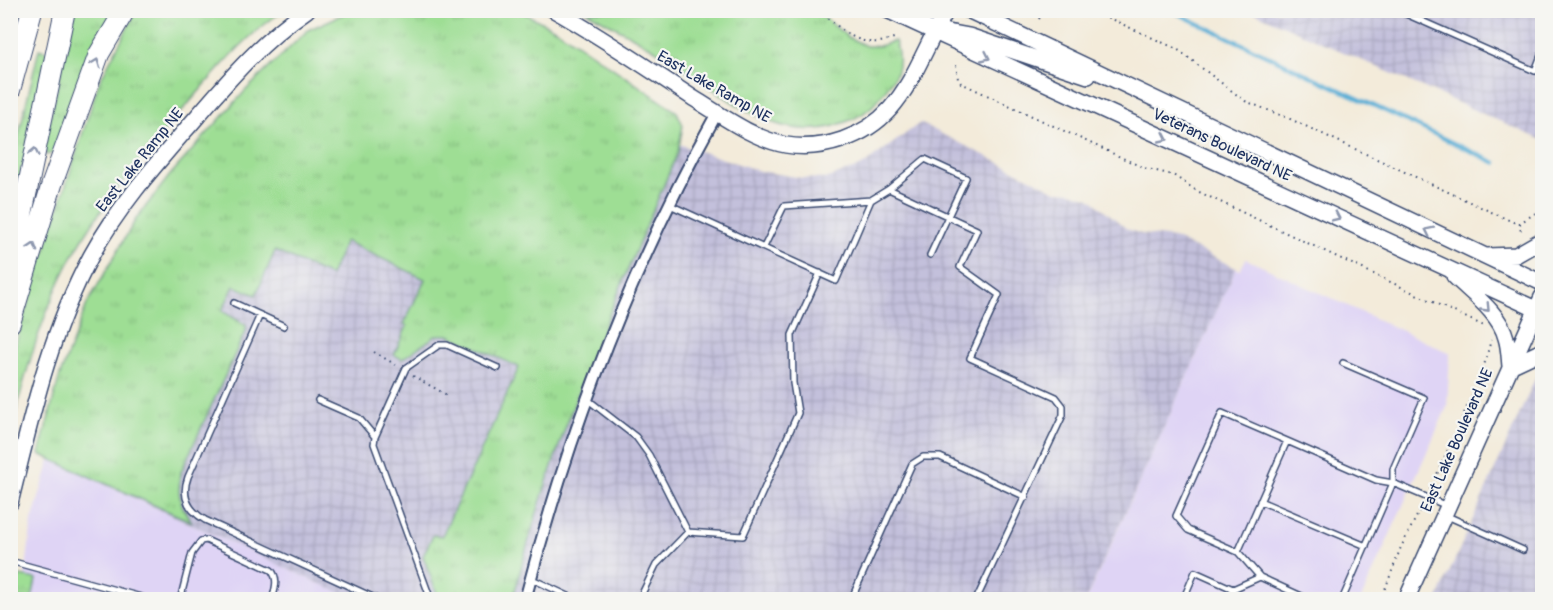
<svg xmlns="http://www.w3.org/2000/svg" width="1553" height="610" font-family="Pangolin,sans-serif">
	<style>
		.built { fill: #dfd4f5 }
		.industrial { fill: url(#industrial-grid) }
		.grass { fill: url(#grass-tufts); stroke: #5c8679; stroke-width: 1.5 }
		.lines { fill: none; stroke-linecap: round; stroke-linejoin: round }
		.stream { stroke: #5aafd6; stroke-width: 4 }
		.lane-casing { stroke: #3b4b71; stroke-width: 8 }
		.street-casing { stroke: #3b4b71; stroke-width: 14 }
		.secondary-casing { stroke: #3b4b71; stroke-width: 18 }
		.highway-casing { stroke: #3b4b71; stroke-width: 22 }
		.path { stroke: #3b4b71; stroke-width: 2; stroke-dasharray: 1.5 4.5; stroke-linecap: butt }
		.lane { stroke: #fff; stroke-width: 5 }
		.street { stroke: #fff; stroke-width: 10 }
		.secondary { stroke: #fff; stroke-width: 15 }
		.highway { stroke: #fff; stroke-width: 20 }
		.oneway { stroke: #8d97ae }
		.labels { text-anchor: middle; dominant-baseline: central; stroke-width: 4.5; stroke-linejoin: round; paint-order: stroke }
		.street-label { font-size: 16px; fill: #1b2f5e; stroke: #f6f6f2 }
	</style>
	<defs>
		<pattern id="industrial-grid" width="8" height="8" patternUnits="userSpaceOnUse" patternTransform="scale(1.5)"><rect width="8" height="8" fill="#c3c0db"/><path d="M0 4h8M4 0v8" fill="none" stroke="#a7a5be"/></pattern>
		<pattern id="grass-tufts" width="24" height="20" patternUnits="userSpaceOnUse" patternTransform="scale(1.5)"><rect width="24" height="20" fill="#9ede94"/><path d="M3 7l-1-3M5 7V3M7 7l1-3M15 17l-1-3M17 17v-4M19 17l1-3" fill="none" stroke="#88bf82"/></pattern>
	</defs>
	<rect width="100%" height="100%" fill="#f6f6f2"/>
	<filter id="ink" filterUnits="userSpaceOnUse"><feTurbulence type="fractalNoise" baseFrequency=".0167" numOctaves="2"/><feDisplacementMap in="SourceGraphic" scale="12" xChannelSelector="R" yChannelSelector="G"/><feConvolveMatrix kernelMatrix="1 2 1 2 8 2 1 2 1" color-interpolation-filters="sRGB"/></filter>
	<filter id="wash" filterUnits="userSpaceOnUse"><feTurbulence type="fractalNoise" baseFrequency=".008" numOctaves="4" result="noise"/><feDisplacementMap in="SourceGraphic" scale="24" xChannelSelector="R" yChannelSelector="G"/><feGaussianBlur stdDeviation="1.35" result="paint"/><feColorMatrix in="noise" values="0 0 0 0 0 0 0 0 0 0 0 0 0 0 0 0 0 1.4 0 .05"/><feComposite in="paint" operator="in"/></filter>
	<g filter="url(#wash)">
		<rect width="100%" height="100%" fill="#f3ebda"/>
		<path class="built" d="M1246,259L1450,353L1447,407L1361,599L1086,600L1236,268L1240,270Z
			M50,460L67,467L353,599L22,600L32,521Z"/>
		<path class="industrial" d="M1251,11H1542V140Z
			M920,123L1056,191L1071,192L1090,198L1127,229L1141,234L1174,238L1236,268L1086,599H353L67,467L102,332L159,221L657,137L760,171L802,178L825,179L862,166Z
			M1539,370L1542,371V599L1437,600Z"/>
		<path class="grass" d="M137,10L283,11C247,34 218,70 189,103C152,145 115,187 85,235C48,293 27,365 11,431V360L22,322L99,82Z
			M75,11H116C88,54 70,103 55,152L47,155L44,150L46,136Z
			M350,11H520L557,30L677,112L683,125L678,152C615,298 551,444 513,599H439L423,556L433,535L442,536L519,367L449,335H437L402,359L394,355L407,326L404,324L425,279L345,241L330,276L275,251L256,295L234,286L222,311L246,325V330L181,472C177,493 179,505 192,522L39,454L59,378L87,304L136,219L170,175L245,91L308,30Z
			M586,11H816L848,37L866,46H879L895,41C904,69 895,79 877,101C869,111 855,119 843,123C780,148 726,96 676,63C648,44 616,28 586,11Z
			M39,49L48,52L11,219V167Z
			M20,576L36,579L32,599H11V585Z"/>
		<g class="lines">
			<path class="stream" d="M1170,10L1496,163"/>
		</g>
	</g>
	<g filter="url(#ink)">
		<g class="lines">
			<defs>
				<path id="lane" d="M1397,10L1535,71L1542,53
					M889,189L977,230L960,267L999,295L970,358L1056,397L1063,406V415L976,600
					M871,200L889,189L925,159L966,178L930,255
					M670,205L836,281L871,200L784,206L764,247
					M234,303L284,326
					M260,315L188,477C181,496 188,510 205,520L379,600
					M587,399L636,437L649,455L688,532L743,536L798,413L793,383L792,335L820,273
					M318,400L359,418L375,437
					M1260,501L1366,546
					M1445,515L1523,550
					M1238,552L1188,530L1176,516L1222,413L1287,441
					M10,561L152,600
					M530,578L577,600
					M1233,589L1260,577
					M180,600L192,553L201,541L206,540L271,570C279,579 275,589 272,600
					M431,600L374,444L375,437L406,368L439,345H447L498,368
					M639,600L656,565L688,532
					M851,600L912,464L923,457H940L1026,497
					M1183,600L1195,572L1233,589L1228,600
					M1310,600L1260,577L1238,552L1287,441L1376,480L1393,483V469L1424,398L1343,363
					M1342,600L1393,483L1447,506"/>
				<path id="street" d="M525,600C569,430 632,266 717,113"/>
				<path id="secondary" d="M554,10C602,37 647,68 693,98C721,115 753,139 786,145C823,151 865,137 890,109C915,81 927,42 947,10
					M887,10L1542,312
					M968,10L1542,283
					M942,31L969,36L1088,76
					M1487,256L1516,255L1542,240
					M1454,276C1471,293 1500,313 1506,338C1509,347 1509,357 1510,366
					M1510,366L1542,351
					M10,503C31,418 49,334 91,256C119,205 158,162 196,118C230,78 263,40 307,10
					M1406,600L1542,297"/>
				<path id="highway" d="M10,90L32,10
					M10,271L65,10
					M10,323L52,184L99,54L125,10"/>
			</defs>
			<use href="#lane" class="lane-casing"/>
			<use href="#street" class="street-casing"/>
			<use href="#secondary" class="secondary-casing"/>
			<use href="#highway" class="highway-casing"/>
			<path class="path" d="M819,10C844,32 862,52 896,37
				M1091,10L1177,49L1245,101L1288,118L1513,222L1520,223L1542,209
				M1039,19L1043,10
				M956,65L958,79L961,83L1144,168L1173,175L1197,191L1484,326
				M1520,223L1521,235
				M374,352L398,366
				M413,376L447,395
				M1430,490L1482,373L1491,340
				M1381,600L1401,547L1422,506"/>
			<use href="#lane" class="lane"/>
			<use href="#street" class="street"/>
			<use href="#secondary" class="secondary"/>
			<use href="#highway" class="highway"/>
		</g>
		<defs><path id="oneway-chevron" d="M-2-3.5L2.5 0L-2 3.5" fill="none" stroke-width="1.6" stroke-linecap="round" stroke-linejoin="round" transform="scale(1.5)"/></defs>
		<g class="oneway">
			<use href="#oneway-chevron" transform="translate(986 57) rotate(25)"/>
			<use href="#oneway-chevron" transform="translate(96 63) rotate(-69)"/>
			<use href="#oneway-chevron" transform="translate(1164 138) rotate(25)"/>
			<use href="#oneway-chevron" transform="translate(34 152) rotate(-79)"/>
			<use href="#oneway-chevron" transform="translate(1336 217) rotate(25)"/>
			<use href="#oneway-chevron" transform="translate(1429 231) rotate(-154)"/>
			<use href="#oneway-chevron" transform="translate(33 247) rotate(-73)"/>
			<use href="#oneway-chevron" transform="translate(1486 308) rotate(46)"/>
		</g>
	</g>
	<g class="labels">
		<g class="street-label">
			<text transform="translate(714 87) rotate(30)">East Lake Ramp NE</text>
			<text transform="translate(1222 145) rotate(25)">Veterans Boulevard NE</text>
			<text transform="translate(140 160) rotate(-51)">East Lake Ramp NE</text>
			<text transform="translate(1457 440) rotate(-66)">East Lake Boulevard NE</text>
		</g>
	</g>
	<rect width="1553" height="610" fill="none" stroke="#f6f6f2" stroke-width="36"/>
</svg>
